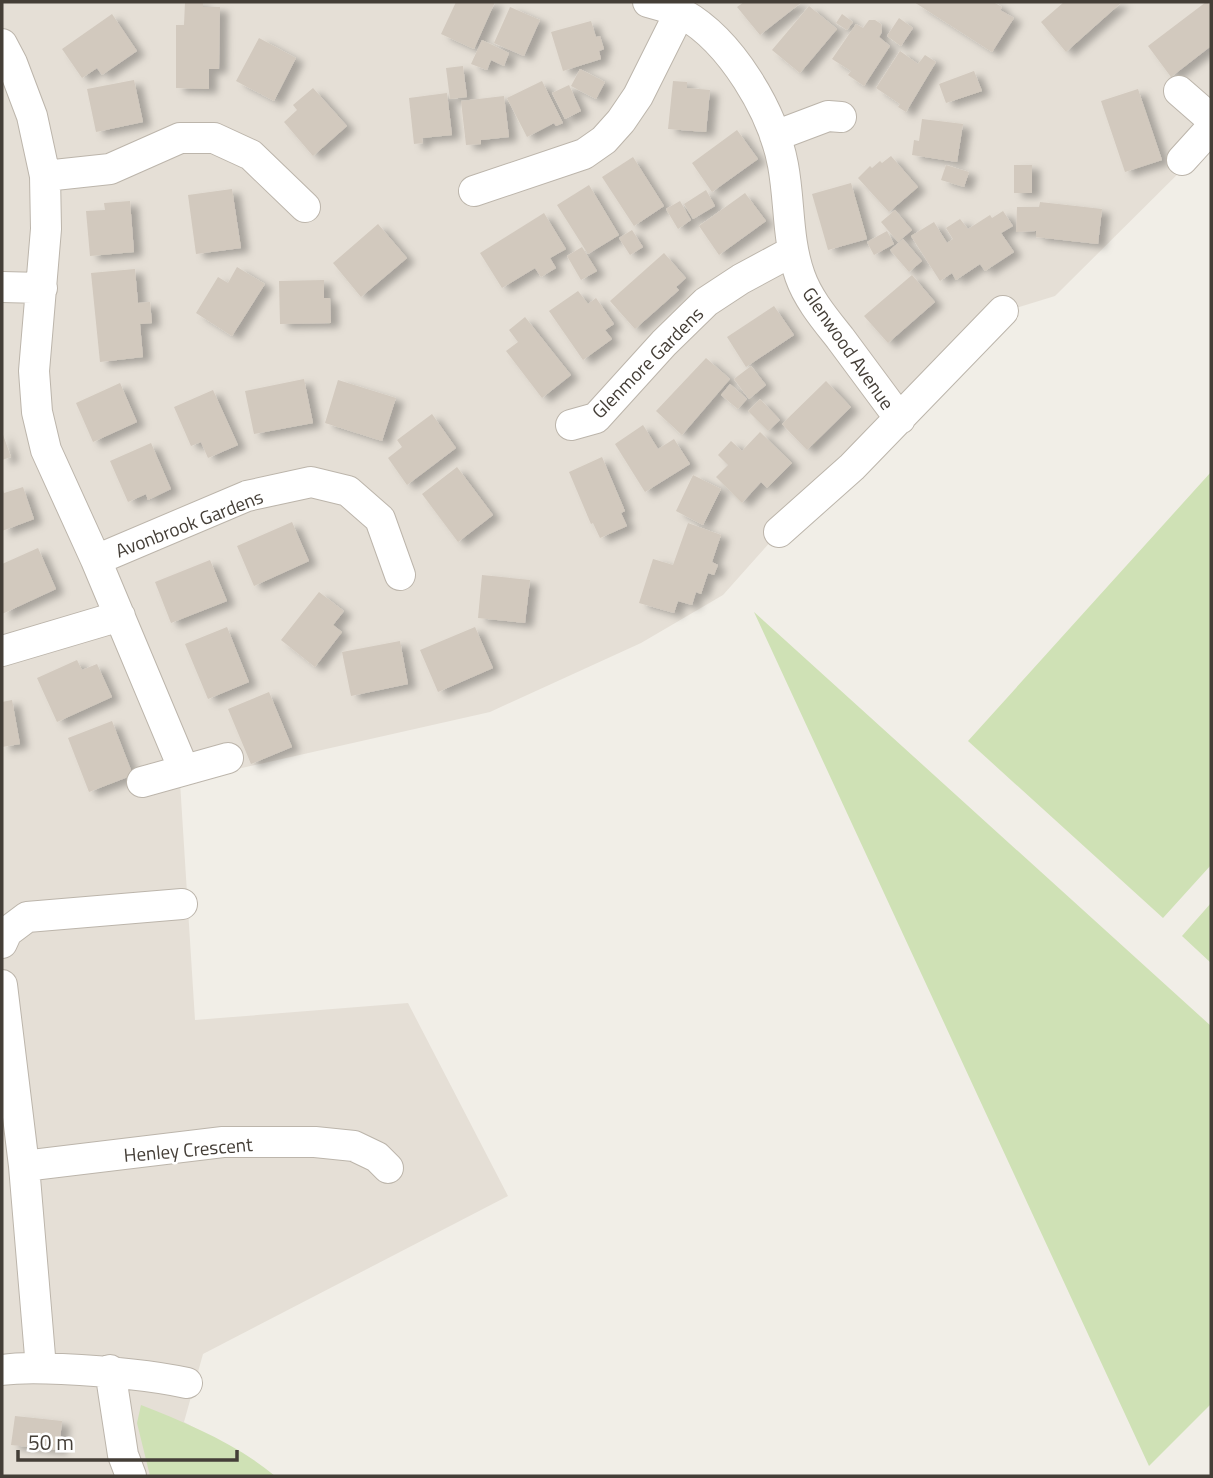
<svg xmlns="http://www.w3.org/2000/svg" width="1213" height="1478" font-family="'Titillium Web',sans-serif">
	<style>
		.residential { fill: #e5dfd6 }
		.green { fill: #cfe1b5 }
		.building { fill: #d2c9be; filter: url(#shadow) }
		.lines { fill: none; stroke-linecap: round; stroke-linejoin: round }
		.minor-casing { stroke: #bcb5ab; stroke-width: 32 }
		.minor { stroke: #fff; stroke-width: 30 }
		.labels { text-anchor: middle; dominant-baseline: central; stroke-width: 5; stroke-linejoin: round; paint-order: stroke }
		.street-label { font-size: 19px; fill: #443e37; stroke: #fff }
	</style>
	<defs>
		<filter id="shadow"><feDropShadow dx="8" dy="4.5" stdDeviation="3.5" flood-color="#0004"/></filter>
	</defs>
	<rect width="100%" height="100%" fill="#f1eee7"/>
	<path class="residential" d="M2,2H1211V141L1055,296L1003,312L779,532L723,595L641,643L490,712L180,782L195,1020L408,1003L508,1196L203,1354L184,1422L244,1455L275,1476H2Z"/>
	<path class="green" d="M1211,472V865L1163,918L968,741Z
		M754,612L1211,1026V1404L1149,1466Z
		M1211,903V963L1182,936Z
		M141,1405C187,1423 237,1444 275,1476H150L137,1423Z"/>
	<path class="building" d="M185,2L203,3V7H220L219,69H209V89L176,88V25H184Z
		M456,2H495L474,49L441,34Z
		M744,2H802L760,35L737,7Z
		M914,2H993L1002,7L1000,10L1014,18L992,52Z
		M1064,2H1122L1066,52L1041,22Z
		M1206,2L1211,5V46L1171,77L1148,46Z
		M809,6L837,29L800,73L772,50Z
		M510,7L540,20L524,56L494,43Z
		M112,14L137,51L102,75L97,68L82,78L62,49Z
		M842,14L853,22L847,30L836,23Z
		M899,18L913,28L901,46L887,36Z
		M869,20H875L881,24L882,32L879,37L890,46L864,86L848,75L851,71L832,59L856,24L863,28Z
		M591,21L596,37L600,36L604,49L599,51L601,59L563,71L551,32Z
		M259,38L296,58L274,101L236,81Z
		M482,40L509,53L504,66L491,60L487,70L471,64Z
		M900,51L918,64L925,55L936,62L906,112L898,107L900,104L876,88Z
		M463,66L467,97L450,99L446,68Z
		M580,69L605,82L596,99L571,86Z
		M974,71L982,91L946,103L939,84Z
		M134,80L143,122L96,132L87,89Z
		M542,81L563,123L556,126L554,123L527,137L507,98Z
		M673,81L687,82V88L710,90L706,132L668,129Z
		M569,85L581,111L565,119L552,93Z
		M313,88L347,126L313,156L284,122L297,110L293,105Z
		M1138,89L1162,160L1125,172L1101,101Z
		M447,93L452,135L422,138L423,143L414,144L409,98Z
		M504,96L509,137L481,140V144L466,145L461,101Z
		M922,119L963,124L957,162L912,155L914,140L919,141Z
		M737,130L758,159L712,192L692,163Z
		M891,156L918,187L889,212L858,178L870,166L872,168L880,161L882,163Z
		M633,157L664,206L634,226L602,177Z
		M946,165L969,172L964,187L941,180Z
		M1014,165H1032V193H1014Z
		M851,183L867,239L828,250L812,194Z
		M589,185L619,235L588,254L557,205Z
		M232,189L241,248L196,254L188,195Z
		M706,190L715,206L693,219L684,204Z
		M745,193L766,221L719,255L699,226Z
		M130,201L134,252L90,256L86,211L105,210L104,203Z
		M680,201L691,220L678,229L666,209Z
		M1040,202L1102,209L1098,244L1036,237V231L1016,232L1017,207H1039Z
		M895,210L912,230L898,242L881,222Z
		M1003,211L1013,226L1001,233L1014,252L985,271L980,264L956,280L952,273L940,281L911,236L934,222L947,243L953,239L946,228L960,219L968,229L990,215L992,218Z
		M544,213L566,249L550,258L556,268L541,277L535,268L502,288L480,253Z
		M378,224L407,258L361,297L333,263Z
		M632,230L643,247L630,255L619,238Z
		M887,231L894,244L874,255L867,242Z
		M903,239L922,261L909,272L890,250Z
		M582,247L597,271L581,280L567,256Z
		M664,253L686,278L676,287L679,290L635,329L610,301Z
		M237,267L265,284L232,336L196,313L218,277L228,283Z
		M135,269L138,303L150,302L152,323L140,324L143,357L100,362L91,273Z
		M912,275L935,302L888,343L864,316Z
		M324,280V298H330L331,323L280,324L279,281Z
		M578,291L588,304L596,298L614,324L605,330L612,339L583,360L549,311Z
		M774,306L794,335L746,367L727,337Z
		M525,317L571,375L542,398L506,351L518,342L509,330Z
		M706,358L730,379L682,435L656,411Z
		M751,366L766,385L749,399L734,379Z
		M304,379L313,423L254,434L245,391Z
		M338,380L396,398L382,441L325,423Z
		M826,381L851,407L807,450L782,424Z
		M120,383L137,422L93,442L76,403Z
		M730,384L747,399L738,409L721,395Z
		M213,390L238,445L208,458L201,442L191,446L174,407Z
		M760,399L780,420L768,431L748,411Z
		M432,414L456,448L407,485L388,458L402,447L397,440Z
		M643,425L658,449L674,439L690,464L645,492L615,444Z
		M2,432L11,457L2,460Z
		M760,432L792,463L767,488L761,482L742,503L716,477L728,465L718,455L731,441L742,451Z
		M151,443L171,489L148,500L146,494L128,502L110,461Z
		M602,457L625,511L621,513L627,526L600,538L593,523L591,524L569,472Z
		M457,467L493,515L458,542L422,494Z
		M693,475L721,489L703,525L676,511Z
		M2,487L4,493L23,487L34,519L2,531Z
		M292,522L309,561L254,586L237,546Z
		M688,523L721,535L712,562L718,565L714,575L708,573L701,594L696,592L692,605L678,601L674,613L639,603L653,559L673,565Z
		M38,548L56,589L2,614V564Z
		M210,560L227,601L171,623L155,582Z
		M482,575L530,580L525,623L478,618Z
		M319,592L344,611L333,625L342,632L315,667L281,640Z
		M227,627L249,682L208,699L185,644Z
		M475,627L493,668L438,692L420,650Z
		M400,641L408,684L351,696L342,652Z
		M77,660L82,670L97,664L112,697L57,722L37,678Z
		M269,692L292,747L251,764L228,709Z
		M12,700L20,744L2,747V702Z
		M112,721L133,775L89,792L68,738Z
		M15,1416L62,1421L59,1450L11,1445Z"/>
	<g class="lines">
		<defs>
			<path id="minor" d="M648,2C659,5 672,8 683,14C731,41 773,111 783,165C790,202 787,240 800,276C808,299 825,319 840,338C860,365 880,392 900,419
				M2,44L12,63L32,116L45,176L46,229L34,371L37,412L46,450L96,560L184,770
				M1179,91L1211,119
				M775,136L828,116L841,117
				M1182,160L1211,128
				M45,176L110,169L180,138H214L251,155L305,207
				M474,191L584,154L604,140L621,121L638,96L680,12
				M2,287L42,288
				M571,425L596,418L664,343L706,302L741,279L793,251
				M779,532L852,467L1003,311
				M96,560L247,496L311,482L348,491L380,519L400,575
				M2,651L120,616
				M142,782L228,758
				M2,943L7,932L27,917L182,904
				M2,985L24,1166L41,1368
				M24,1166L223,1142H315L354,1146L377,1157L388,1168
				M2,1370C22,1367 42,1368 62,1369C105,1371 145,1374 187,1383
				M110,1370L123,1455L131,1476"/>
		</defs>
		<use href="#minor" class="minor-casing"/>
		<use href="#minor" class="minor"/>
	</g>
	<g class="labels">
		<g class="street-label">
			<text transform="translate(849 348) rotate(55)">Glenwood Avenue</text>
			<text transform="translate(647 362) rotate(-45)">Glenmore Gardens</text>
			<text transform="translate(189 523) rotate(-21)">Avonbrook Gardens</text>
			<text transform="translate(188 1149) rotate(-5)">Henley Crescent</text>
		</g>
	</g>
	<rect width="1213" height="1478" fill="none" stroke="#443e37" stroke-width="7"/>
	<path d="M18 1450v10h219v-10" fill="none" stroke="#443e37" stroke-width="3.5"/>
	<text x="28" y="1450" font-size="21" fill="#443e37" stroke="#ffffff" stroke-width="5" paint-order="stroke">50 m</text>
</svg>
